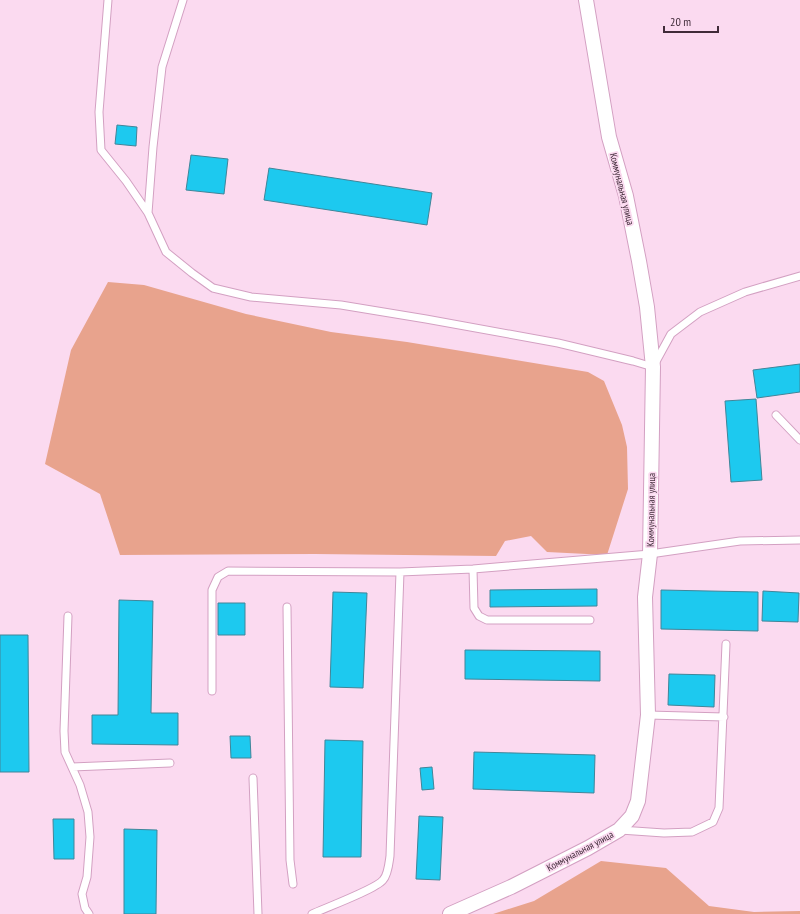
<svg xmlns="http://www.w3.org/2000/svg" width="800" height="914" font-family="'PT Sans Narrow',sans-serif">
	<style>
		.green { fill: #e8a38d }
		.building { fill: #1dc9ef; stroke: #408599 }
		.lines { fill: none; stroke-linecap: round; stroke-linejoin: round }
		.service-casing { stroke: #d3a0c2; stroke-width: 9 }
		.minor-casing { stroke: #d3a0c2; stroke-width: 16 }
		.service { stroke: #fff; stroke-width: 7 }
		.minor { stroke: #fff; stroke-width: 14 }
		.labels { text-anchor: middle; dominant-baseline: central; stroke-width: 3.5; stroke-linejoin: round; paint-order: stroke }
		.street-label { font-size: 10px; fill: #402b39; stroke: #fbdaf0 }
	</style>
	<rect width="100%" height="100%" fill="#fbdaf0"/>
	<path class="green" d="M108,282L144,285L246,314L331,332L407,342L588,372L604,381L622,425L627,447L628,489L607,555L547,552L531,536L505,541L496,556L315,554L120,555L100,494L45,464L71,350Z
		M601,861L666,868L709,906L754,912L800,911V914H493L534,901Z"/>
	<path class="building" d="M117,125L137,127L136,146L115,144Z
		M191,155L228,159L224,194L186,190Z
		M269,168L432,193L427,225L264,200Z
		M800,364V392L757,398L753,370Z
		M756,399L762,480L731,482L725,401Z
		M597,589V606L490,607V590Z
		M661,590L758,592V631L661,629Z
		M763,591L799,593L798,622L762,621Z
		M333,592L367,593L363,688L330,687Z
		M119,600L153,601L151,713H178V745L92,744V715H118Z
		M218,603H245V635H218Z
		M0,635H28L29,772H0Z
		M465,650L600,651V681L465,679Z
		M669,674L715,675L714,707L668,705Z
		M230,736H250L251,758H231Z
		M325,740L363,741L361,857H323Z
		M474,752L595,755L594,793L473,789Z
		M432,767L434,789L422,790L420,768Z
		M419,816L443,817L440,880L416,879Z
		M53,819H74V859H54Z
		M124,829L157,830L156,914H124Z"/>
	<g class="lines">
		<defs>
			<path id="service" d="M108,0L99,112L101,150L126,181L148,213L166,252L192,273L213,288L251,297L341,305L426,319L558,343L633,361L653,367L671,334L700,312L745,292L800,276
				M148,213L153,147L162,67L183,0
				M776,415L800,440
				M473,569L474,608L479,616L487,620H590
				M287,607L290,860L293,884
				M68,616L64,731L65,752L80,785L88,812L90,837L87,877L82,894L85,908L89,914
				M212,691V590L218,577L228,571L400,572
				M648,715L724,717
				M72,767L170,763
				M253,778L258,914
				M620,830L664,833L692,832L713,822L719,808L726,644
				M312,914C325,908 376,889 383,880C388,875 389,863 390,856L400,572L473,569L650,554L740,541L800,540"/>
			<path id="minor" d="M450,914L511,887L588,848L619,830L632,816L638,801L648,715L645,597L650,554L653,367L647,307L639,261L626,196L609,137L586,0"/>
		</defs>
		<use href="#service" class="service-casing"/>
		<use href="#minor" class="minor-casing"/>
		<use href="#service" class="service"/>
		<use href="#minor" class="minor"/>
	</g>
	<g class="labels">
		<g class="street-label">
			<text transform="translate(622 189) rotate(76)">Коммунальная улица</text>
			<text transform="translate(651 510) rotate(-89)">Коммунальная улица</text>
			<text transform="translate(580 851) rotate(-28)">Коммунальная улица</text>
		</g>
	</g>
	<path d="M664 26v6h54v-6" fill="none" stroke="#402b39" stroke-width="2"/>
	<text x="670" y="26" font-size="12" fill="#402b39" stroke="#fbdaf0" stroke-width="3" paint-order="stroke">20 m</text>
</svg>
